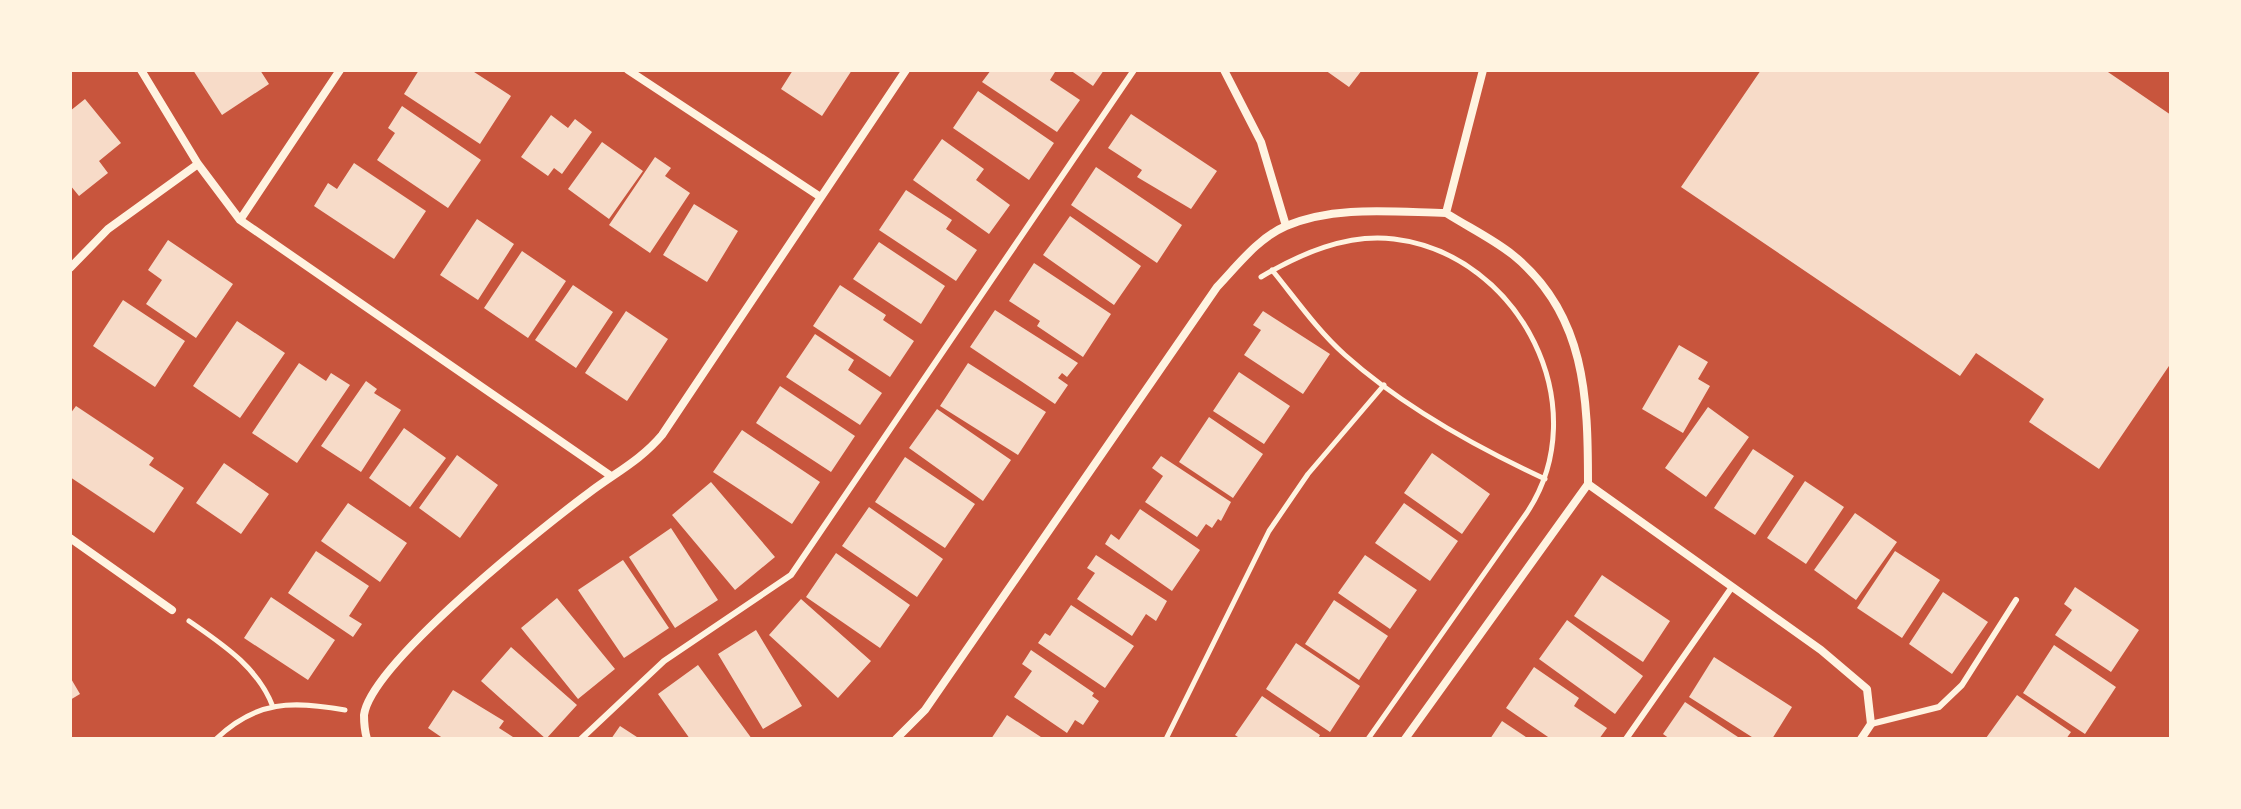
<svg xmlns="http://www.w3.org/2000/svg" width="2241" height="809" font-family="Cabin,sans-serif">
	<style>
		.building { fill: #f7dbc8 }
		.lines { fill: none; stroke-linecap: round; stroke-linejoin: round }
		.path { stroke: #fff3e0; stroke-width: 5 }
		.service { stroke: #fff3e0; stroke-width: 6 }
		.minor { stroke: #fff3e0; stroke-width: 8 }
	</style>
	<rect width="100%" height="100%" fill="#c8553d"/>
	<path class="building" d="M193,70H260L269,84L222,115Z
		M419,70H471L511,96L480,144L404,94Z
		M793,70H852L822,116L781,89Z
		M991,70H1052L1055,72L1050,80L1080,100L1057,132L982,82Z
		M1070,70H1104L1093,86Z
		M1325,70H1362L1349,87Z
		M1761,70H2105L2171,115V363L2099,469L2029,422L2044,399L1976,353L1960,376L1681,187Z
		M978,91L1054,143L1029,180L953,128Z
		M85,99L121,143L99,161L108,173L79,196L70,185V111Z
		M402,106L481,160L448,208L377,160L395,133L388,128Z
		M1131,114L1217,171L1191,209L1137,177L1142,170L1108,148Z
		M551,115L568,128L575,119L592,132L562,174L554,168L548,176L521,157Z
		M942,139L984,169L976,180L1010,205L989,234L913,180Z
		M602,142L643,171L609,219L568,189Z
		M655,157L671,168L665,176L690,193L650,253L609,225Z
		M354,163L426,211L394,259L314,206L328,183L337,189Z
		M1096,167L1182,225L1157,263L1071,205Z
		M906,190L952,220L946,229L977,250L956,281L879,230Z
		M694,204L738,231L707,282L663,255Z
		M1070,216L1141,266L1114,305L1043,255Z
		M477,219L514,244L478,300L440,275Z
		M168,240L233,284L196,338L146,304L162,280L148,270Z
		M879,242L945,286L921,324L853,279Z
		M522,251L566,281L528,338L484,308Z
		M1034,263L1111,314L1083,357L1037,326L1040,321L1009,301Z
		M573,285L613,312L576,368L535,340Z
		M840,285L886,315L883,320L914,341L890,377L813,326Z
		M123,300L185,341L155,387L93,346Z
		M995,310L1078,363L1067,377L1062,373L1058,378L1068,385L1055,404L970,347Z
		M626,311L668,339L627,401L585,373Z
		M1263,311L1330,354L1303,394L1244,355L1261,330L1253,325Z
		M237,321L285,353L240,418L193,386Z
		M815,334L854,360L848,370L882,393L860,425L786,377Z
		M1679,345L1708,362L1698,379L1710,386L1683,433L1642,409Z
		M299,363L326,381L331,373L350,385L297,463L252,433Z
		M968,363L1046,412L1018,455L940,406Z
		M1239,372L1290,406L1264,444L1213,411Z
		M366,381L377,389L374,393L401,410L361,472L321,446Z
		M780,386L855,436L831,472L756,423Z
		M76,406L154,458L149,465L184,488L154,533L70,477V414Z
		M1708,407L1749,437L1706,497L1665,468Z
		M937,409L1011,460L983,501L909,448Z
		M1209,417L1263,454L1233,498L1179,462Z
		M404,428L446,458L410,507L369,478Z
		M742,430L820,482L792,524L713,472Z
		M1753,449L1794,476L1755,535L1714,508Z
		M1432,453L1490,494L1462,534L1404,493Z
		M457,455L498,485L460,538L419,508Z
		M1161,456L1231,502L1221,521L1218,519L1212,528L1206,524L1197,537L1145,502L1163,476L1152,468Z
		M905,457L975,504L945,548L875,502Z
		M224,463L269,494L241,534L196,503Z
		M1805,481L1844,507L1806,564L1767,538Z
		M711,482L775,557L735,590L672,515Z
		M348,503L407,543L380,582L321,541Z
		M1404,503L1458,541L1430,581L1375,543Z
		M869,507L943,559L917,597L842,546Z
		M1140,509L1200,550L1172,591L1105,544L1111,534L1119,540Z
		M1855,513L1897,542L1856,600L1814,570Z
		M671,528L718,600L675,628L629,557Z
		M316,551L369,586L349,616L362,624L353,637L288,593Z
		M1895,551L1940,580L1902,638L1857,608Z
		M836,553L910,605L880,648L806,597Z
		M1096,555L1167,601L1156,621L1146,614L1132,636L1077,599L1095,573L1087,568Z
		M1365,555L1417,590L1390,629L1338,593Z
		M623,560L669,628L624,658L578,590Z
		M1602,575L1670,621L1643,662L1574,616Z
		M2075,587L2139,630L2111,672L2055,635L2072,610L2064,604Z
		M1943,592L1988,622L1952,674L1909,644Z
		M271,597L335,640L308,680L244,638Z
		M557,598L615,669L578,699L521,628Z
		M801,599L871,661L838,698L769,635Z
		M1334,600L1388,636L1359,680L1305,644Z
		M1071,605L1134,646L1105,688L1038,643L1045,633L1050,636Z
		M1567,620L1643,676L1615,714L1539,659Z
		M756,630L802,706L763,729L718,654Z
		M1296,643L1360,686L1330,732L1266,689Z
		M2054,645L2116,687L2085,734L2023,693Z
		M511,647L577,705L546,739L481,681Z
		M1031,650L1094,693L1092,696L1099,701L1083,725L1075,720L1067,733L1014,697L1032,671L1022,664Z
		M1714,657L1792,707L1772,739H1755L1689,697Z
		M698,665L752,739H690L658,694Z
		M1534,667L1579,698L1574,706L1607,728L1599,739H1551L1506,708Z
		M70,677L80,694L70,700Z
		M453,690L504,721L499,728L516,739H444L428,728Z
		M2017,695L2071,732L2066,739L1986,738Z
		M1262,696L1320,735L1318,739H1241L1235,735Z
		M1685,702L1741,739H1670L1663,734Z
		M1007,715L1044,739H991Z
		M1502,721L1529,739H1490Z
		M620,726L640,739H611Z"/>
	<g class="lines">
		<path class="path" d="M1272,270C1295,298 1317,330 1345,355C1402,406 1476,447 1545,479
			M1261,277C1300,254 1347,233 1394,239C1520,254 1598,408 1526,514L1368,739
			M189,621C222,644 258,667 273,707
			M216,739C257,700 292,701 345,710
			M1166,739L1269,531L1308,474L1384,385"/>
		<path class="service" d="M1871,724L1939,707L1962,685L2016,600
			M581,739L664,661L791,575L1134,70
			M1626,739L1732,587"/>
		<path class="minor" d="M141,70L198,164L240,220L611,476
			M628,70L819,196
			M1224,70L1261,142L1286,226
			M1446,213C1468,227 1493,239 1513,255C1586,314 1588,398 1588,484L1821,650L1867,689L1871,724L1861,739
			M1446,213L1483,70
			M240,220L340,70
			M70,268L108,229L198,164
			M70,538L172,610
			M367,739C365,732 364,722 364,715C371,663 544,526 590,492C615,473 641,460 662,435L906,70
			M896,739L925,710L1217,287C1237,266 1258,238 1286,226C1335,205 1394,212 1446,213
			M1405,739L1588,484"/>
	</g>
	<rect width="2241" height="809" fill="none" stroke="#fff3e0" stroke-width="144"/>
</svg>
